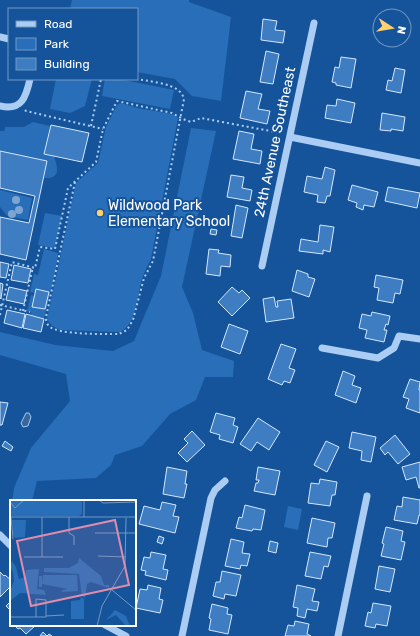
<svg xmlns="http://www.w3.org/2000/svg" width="420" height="636" font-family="Rubik,sans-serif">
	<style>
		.green { fill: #296eb9 }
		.water { fill: #3a669a; stroke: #9dc9f5 }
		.building { fill: #3e7dc2; stroke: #d3e7fd }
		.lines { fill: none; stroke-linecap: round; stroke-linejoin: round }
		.path { stroke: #abcdf3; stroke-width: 2; stroke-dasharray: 2 3; stroke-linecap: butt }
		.minor { stroke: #abcdf3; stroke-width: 7 }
		.tree { fill: #7ea5d1 }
		.poi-dot { fill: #ffd06c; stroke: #15549b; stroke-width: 1.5 }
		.labels { text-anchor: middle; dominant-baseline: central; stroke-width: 4; stroke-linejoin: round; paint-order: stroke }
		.street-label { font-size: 14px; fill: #fff; stroke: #15549b }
		.poi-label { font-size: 14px; fill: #fff; stroke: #15549b; text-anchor: start }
		.inset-road { fill: none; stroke: #7398c3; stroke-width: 1 }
		.view { fill: #e08cad; fill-opacity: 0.15; stroke: #e08cad; stroke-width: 2 }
		.inset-edge { fill: none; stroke: #fff; stroke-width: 2 }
	</style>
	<rect width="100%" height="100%" fill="#15549b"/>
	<path class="green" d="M72,0H189V2L231,17L221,101L192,96L175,79L137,72V9H70Z
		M56,79H92L85,106L70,113L50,109Z
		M105,79H119L174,90L170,109L102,96Z
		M121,103L137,108L172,114L178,118L151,259C148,265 144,272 142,279C137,295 137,324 120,332L60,330C54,327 50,325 47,319L76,183L98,163L106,127L117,105Z
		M33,122L50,126L44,153L54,156C58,168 61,179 44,178L47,161L0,151V131H4L5,127H24Z
		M191,128L216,131L182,287L193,313L202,350L234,361L233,377H205L196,400L170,414L142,446L115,455L111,465L96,478L37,481L32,501H12L14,488L31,448L70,401L66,374L0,355V332L55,345L113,351L134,341L161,276Z
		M0,190L32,198L28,220L7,216L0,207Z
		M45,213L62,216L55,248L38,245Z
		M44,249L58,253L56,269L44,319L31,315V312L27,311L31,295L35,296L32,307L45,309L49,292L36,289L35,293L30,292L34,274L38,275Z
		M288,506L302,509L298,530L284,527Z"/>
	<path class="water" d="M26,413H29L31,417L28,426L23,427L21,423Z"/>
	<path class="building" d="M263,19L277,21L275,30L285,31L283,43L261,40Z
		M266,51L279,54L273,84L260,82Z
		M341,57L356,59L351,88L336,85V83L332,82L335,67L339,68Z
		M395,68L405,70L401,93L386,90L388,80L392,81Z
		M246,91L262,94L258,109L270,111L267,124L240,118Z
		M337,99L355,103L351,123L325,118L327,105L336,106Z
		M382,113L405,117L403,131L391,129V131L380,130Z
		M51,125L89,133L82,162L44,154Z
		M239,131L254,134L251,149L262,151L260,164L233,159Z
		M0,151L47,161L26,260L0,254V217L29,223L35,196L0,188Z
		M325,167L335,170L330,196H327L325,203L317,202L318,195L304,192L307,176L322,179Z
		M231,175L244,177L242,188L252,190L250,201L227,197Z
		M352,185L378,192L374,207L364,205L363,210L356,207L357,203L348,200Z
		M388,187L420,193L417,208L385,201Z
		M236,205L248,208L242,238L231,236Z
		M320,225L334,227L330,252L323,250V254L299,251L301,239L318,242Z
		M211,229L217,230L216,235L210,234Z
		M209,249L219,250L218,253L231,255L230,267L221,266L220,276L206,274Z
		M0,262L9,264L6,278L0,277Z
		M14,265L31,269L28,283L11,280Z
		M297,270L308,274V277L315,279L309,297L292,291Z
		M376,275L403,280L400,294L395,293L393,303L377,300L379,288L374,287Z
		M0,283L3,284L1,299L0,298Z
		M9,287L27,291L24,304L6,300Z
		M232,287L239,293L242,290L250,298L232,316L218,302Z
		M36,289L49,292L45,309L32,307Z
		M274,297L276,307H278L277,301L291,299L294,318L266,322L263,299Z
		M7,310L25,314L22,328L4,323Z
		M372,312L390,316L388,325L386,324L384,330H387L384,342L365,338L367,330L359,328L362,314L371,316Z
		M26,314L44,319L41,332L23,328Z
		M229,324L248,331L240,354L221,347Z
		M281,344L296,349L289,368L295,370L290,383L284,381L282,385L268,379Z
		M343,371L355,376L352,385L361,388L356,403L335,395Z
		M410,379L420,382L419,390H420V413L406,408L409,399L403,397Z
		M0,402L8,403L2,425H0Z
		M216,413L235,418L233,425L238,427L233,443L219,439L220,435L210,432Z
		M258,418L280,432L269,450L257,442L251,451L240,444Z
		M192,431L205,445L187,462L178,453L188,443L184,439Z
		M352,432L376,437L371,462L361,460L362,451L349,448Z
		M395,435L410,454L398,464L388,452L385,455L380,448Z
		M5,441L13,447L11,451L2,446Z
		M326,441L339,447L327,472L314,465Z
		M420,462V488H419L416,477L406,480L402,467Z
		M167,467L187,471L185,484H187L184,498L163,494Z
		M258,467L280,471L275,495L254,491L256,483H258L259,480H256Z
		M320,479L337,482L335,495H332L330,506L308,503L311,483L319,484Z
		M403,497L420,500V515H419L417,524L394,520L397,506L402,507Z
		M162,502L176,505L173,516L179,517L175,533L139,524L144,506L160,510Z
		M245,505L265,510L261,530L253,529L252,531L236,528L239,517L242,518Z
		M312,518L335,523L332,538H328L327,547L307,543Z
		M386,527L403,531L401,541L405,542L401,560L381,556L384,544L382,543Z
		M159,536L164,538L162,544L157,542Z
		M231,539L244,542L242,553L250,554L247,566L241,565L240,569L225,566Z
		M270,541L278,543L276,553L268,551Z
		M151,552L166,555L163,569L168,570L166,580L145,575L146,571L141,570L144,557L150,558Z
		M310,552L331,556L328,567L324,566L321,579L305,576Z
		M379,566L395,569L390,592L375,589Z
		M222,571L241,575L236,596L225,594L224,599L213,596L216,582H220Z
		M0,572L4,576L5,575L11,580V586L0,597Z
		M148,585L161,588L159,599L163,600L160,613L136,608L140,589L147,590Z
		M297,585L315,589L312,601L319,602L317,611L307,609L305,618L297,616L298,608L293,607Z
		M11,601V611L6,606Z
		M373,603L391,606L387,626L376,624L375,628L365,626L368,612L371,613Z
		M212,604L228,608L227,614L232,615L228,634L209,630L211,619L209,618Z
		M295,621L309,624L307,634L311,636H285L288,625L294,626Z
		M14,625H36L26,634L20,628L18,629Z
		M43,632L47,636L49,634L52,636H40Z"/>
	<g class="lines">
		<path class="path" d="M25,110L26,111L103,129
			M91,126L101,79
			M75,182L46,317C46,320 46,323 49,326C57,335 105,334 119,334L127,330L133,320L144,278L153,261L184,99C183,96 182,93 179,91C171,83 147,81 136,79
			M0,305L30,312
			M23,311L33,267
			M0,315L12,262L35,268L40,247L55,249L68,188L96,162L103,129L117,101L172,113L183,119L191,122L201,118L281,133"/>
		<path class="minor" d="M0,37L9,39
			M0,106C22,111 26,97 30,79
			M290,137L420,163
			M262,266L314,23
			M322,348L378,358L394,348L399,336L420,339
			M0,535L11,546
			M105,625L126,636
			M182,636L211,498L215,490L225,481
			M338,636L367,496"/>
	</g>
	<g class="tree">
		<circle cx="16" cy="200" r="4"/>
		<circle cx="19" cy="210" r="4"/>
		<circle cx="12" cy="214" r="4"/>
	</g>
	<circle class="poi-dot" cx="100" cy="213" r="4"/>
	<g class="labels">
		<g class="street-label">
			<text transform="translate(275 142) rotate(-78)">24th Avenue Southeast</text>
		</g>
		<g class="poi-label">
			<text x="108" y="205">Wildwood Park<tspan x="108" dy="16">Elementary School</tspan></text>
		</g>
	</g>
	<g transform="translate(10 500)">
		<rect width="126" height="126" fill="#15549b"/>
		<path d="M0,0H72V14L69,16H0ZM2,20H16L15,37L5,38L3,35ZM69,58L91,76L94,85H99V88L81,82L77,84L75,98L72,96L69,74L34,72V68H59L68,63ZM2,61L6,67L9,79L15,77L16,70L29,69L27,89L34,90L36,95L10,93L0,101V90L4,81L3,72L0,68ZM33,75H67L68,91L52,92V90L58,89L32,84V87H29V76H32V84ZM71,97L74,99V119H61V101L70,100ZM105,110L116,116L120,126H116L106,115L96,120Z" fill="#296eb9"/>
		<path class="inset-road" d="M74,0V17M89,0L93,3L126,2M1,3L5,8L14,0M0,17H126M1,17L3,39M32,17V57M59,17V33L64,36V45M85,33H126M88,56L116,57M14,57H53M102,90L126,110M36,116L54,115M0,117H36V100L26,99V117M87,126L92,106L115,66L116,18"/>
		<path class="view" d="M105,20L119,85L21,106L7,41Z"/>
		<rect width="126" height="126" class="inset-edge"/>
	</g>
	<rect x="8" y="8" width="130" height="72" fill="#15549b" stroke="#7398c3"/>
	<rect x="16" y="21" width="20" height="6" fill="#abcdf3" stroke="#7398c3"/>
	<text x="44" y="28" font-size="12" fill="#ffffff">Road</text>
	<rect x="16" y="38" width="20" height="12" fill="#296eb9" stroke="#7398c3"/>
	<text x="44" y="48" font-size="12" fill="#ffffff">Park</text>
	<rect x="16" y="58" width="20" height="12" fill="#3e7dc2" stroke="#7398c3"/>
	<text x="44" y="68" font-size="12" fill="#ffffff">Building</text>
	<g transform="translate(392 28) rotate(102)"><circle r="19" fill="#15549b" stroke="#7398c3"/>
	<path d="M0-3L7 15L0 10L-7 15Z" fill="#ffd06c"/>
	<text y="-6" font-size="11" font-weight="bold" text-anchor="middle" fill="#ffffff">N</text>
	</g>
</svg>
